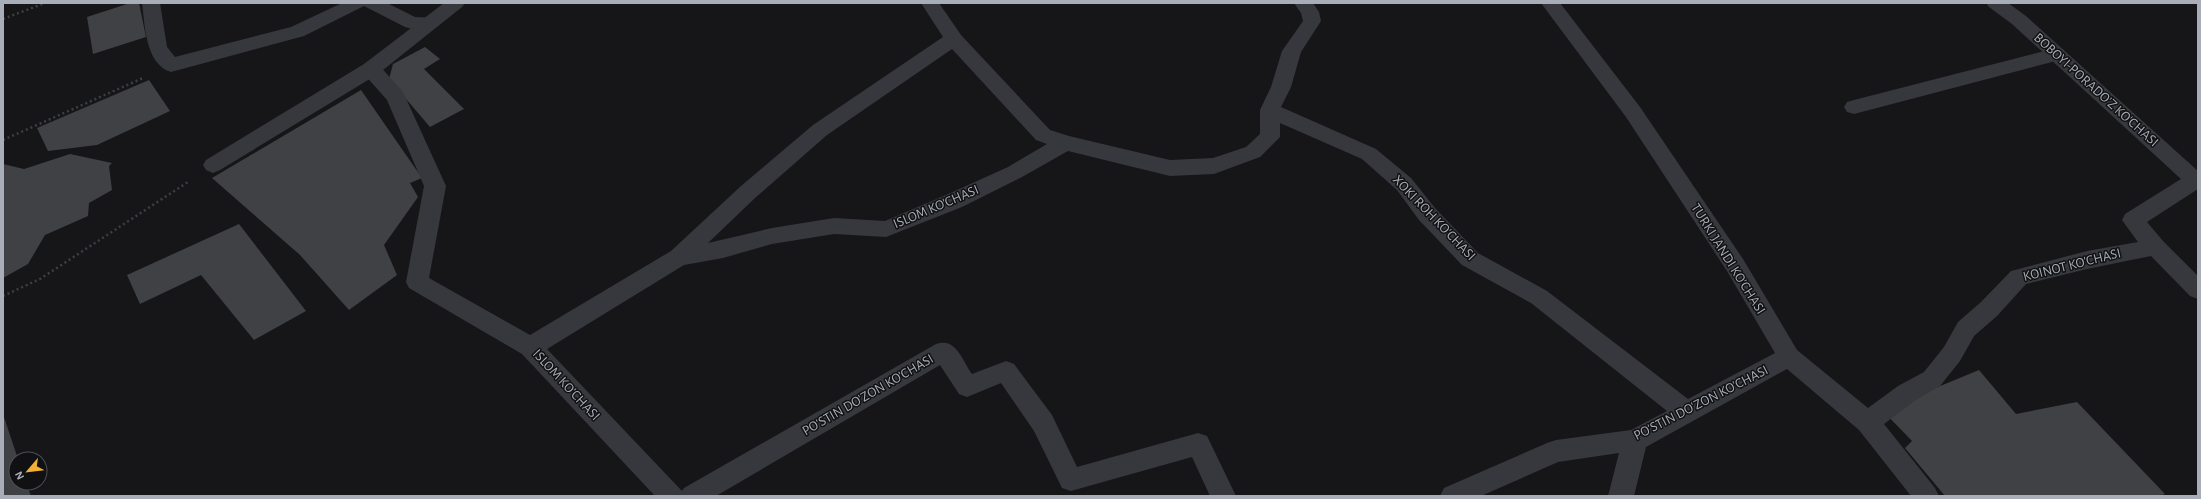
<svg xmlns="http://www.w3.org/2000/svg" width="2201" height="499" font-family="'Alegreya Sans',sans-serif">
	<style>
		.building { fill: #404145 }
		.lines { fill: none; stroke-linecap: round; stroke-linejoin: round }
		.path { stroke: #3d3f44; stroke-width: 2.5; stroke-dasharray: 2 3; stroke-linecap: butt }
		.lane { fill: #37383d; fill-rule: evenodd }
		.street { fill: #37383d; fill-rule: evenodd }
		.labels { text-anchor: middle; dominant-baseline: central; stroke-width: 3; stroke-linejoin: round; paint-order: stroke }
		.street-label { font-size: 14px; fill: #a8adb8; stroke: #111113 }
	</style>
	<rect width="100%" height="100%" fill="#161618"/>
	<path class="building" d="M130,3H139L146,37L93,54L87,17Z
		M425,47L440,59L424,69L464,109L430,127L389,79L393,64Z
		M149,80L170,111L97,145L48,151L37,128Z
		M361,90L422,178L410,183L418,197L384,245L397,275L349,310L300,255L212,178Z
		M70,154L112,163L109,166L112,190L89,203L88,216L45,235L28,264L3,278V164L24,169Z
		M239,224L306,311L254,340L201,275L140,304L127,275Z
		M1979,370L2016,414L2077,402L2165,494L2159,496H1945L1905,448L1912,441L1882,410Z
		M3,414L18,459H16V483H26L31,496H3Z"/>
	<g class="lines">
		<path class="path" d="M3,19L45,3
			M3,140L143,78
			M3,296L40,279L188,182"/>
		<path class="lane" d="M444,3H465L462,7L378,74L220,170L213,173L206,170L203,165L206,160L364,64Z
			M2056,48L2063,49L2066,54L2063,59L1854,114L1847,112L1844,107L1847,102L1854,100Z"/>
		<path class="street" d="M142,3H160L167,47L175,57L291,27L342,3H387L415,17L438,18L440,22L438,26L412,29L405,27L364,6L304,36L171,72C145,64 145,25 142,3Z
			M921,3H939L961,35L1050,130L1069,136L1170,160L1213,158L1246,147L1260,134V110L1271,87L1282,51L1303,21L1301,13L1294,3H1313L1319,12L1321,21L1301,52L1291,87L1281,107L1376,149L1411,178L1435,208L1478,253L1547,291L1688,399L1775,353L1727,271L1626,117L1541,3H1560L1640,107L1743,259L1797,350L1868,408L1898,386L1924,372L1944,347L1958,322L1981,302L2011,271L2087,251L2138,242L2122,220L2125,214L2181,179L2012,24L1989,7L1986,3H2008L2026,16L2198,171V189L2147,222L2163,241L2198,276V299L2190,296L2151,256L2087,269L2026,284L1997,316L1974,336L1960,361L1940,386L1916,400L1884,424L1935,488L1939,496H1911L1859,430L1787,369L1646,447L1634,496H1608L1619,453L1558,462L1481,496H1440L1444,488L1547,443L1556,440L1631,430L1667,411L1531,303L1462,265L1419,220L1397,190L1362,159L1280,123V137L1260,157L1214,174L1170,176L1068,151L1022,177L962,207L886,237L834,234L772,244L723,258L684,265L547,349L682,491L684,488L936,344C956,337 962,360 972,374L1006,361L1014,364L1052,415L1077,467L1198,433L1207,436L1236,496H1210L1192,457L1071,491L1062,488L1034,431L1001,383L967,397L959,394L940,365L716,496H655L522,354L409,288L406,282L424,186L387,100L364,74L361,69L364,64L371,62L378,64L403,92L446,186L429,278L530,335L671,251L741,186L813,125L943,37ZM952,49L1036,140L1047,144L1008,167L946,195L885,221L834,218L772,228L708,243L755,198L827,135Z"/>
	</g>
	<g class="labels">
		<g class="street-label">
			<text transform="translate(2096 90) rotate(42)">BOBOYI-PORADO'Z KO'CHASI</text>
			<text transform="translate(936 207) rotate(-23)">ISLOM KO'CHASI</text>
			<text transform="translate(1434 218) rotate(46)">XOKI ROH KO'CHASI</text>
			<text transform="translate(1728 259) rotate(58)">TURKI JANDI KO'CHASI</text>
			<text transform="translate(2072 265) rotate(-14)">KOINOT KO'CHASI</text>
			<text transform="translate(566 385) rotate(47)">ISLOM KO'CHASI</text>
			<text transform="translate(868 395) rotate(-30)">PO'STIN DO'ZON KO'CHASI</text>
			<text transform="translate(1701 403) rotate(-27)">PO'STIN DO'ZON KO'CHASI</text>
		</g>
	</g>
	<rect width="2201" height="499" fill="none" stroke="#a8adb8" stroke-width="8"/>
	<g transform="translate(28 471) rotate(242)"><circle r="19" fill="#111113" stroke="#4d4f55"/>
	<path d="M0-3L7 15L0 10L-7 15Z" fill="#f2b134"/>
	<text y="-6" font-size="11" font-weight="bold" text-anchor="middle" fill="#a8adb8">N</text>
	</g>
</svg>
